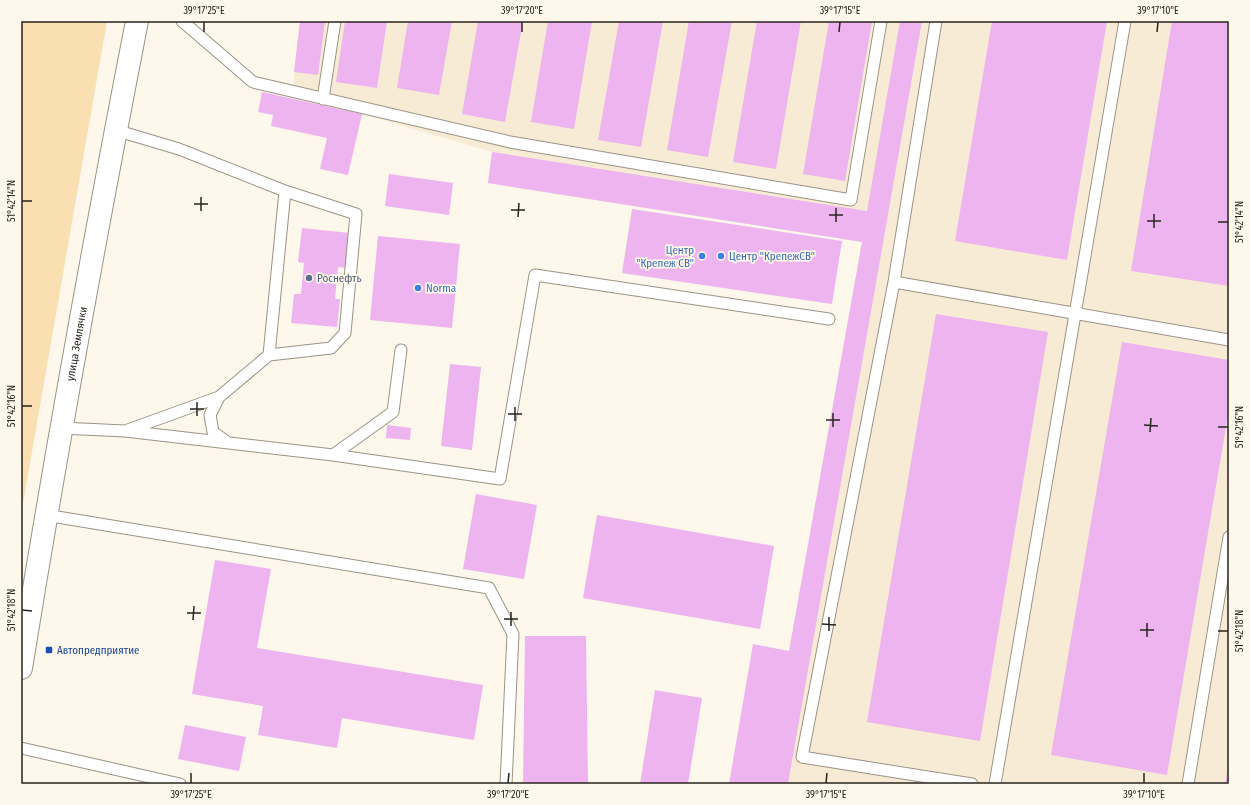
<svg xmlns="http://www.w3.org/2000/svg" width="1250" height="805" font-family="'Fira Sans Condensed',sans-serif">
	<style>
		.built { fill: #f7ebd5 }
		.green { fill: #f9dfb1 }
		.building { fill: #edb4ef }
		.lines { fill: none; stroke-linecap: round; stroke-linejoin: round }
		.service-casing { stroke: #9b9385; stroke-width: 13 }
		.tertiary-casing { stroke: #9b9385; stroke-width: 24 }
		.service { stroke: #fff; stroke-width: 11 }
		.tertiary { stroke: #fff; stroke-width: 22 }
		.ticks { fill: none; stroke: #27241e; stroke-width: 1.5 }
		.shop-dot { fill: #3f7fe0; stroke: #fef7eb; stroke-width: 1.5 }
		.service-dot { fill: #5c6f8a; stroke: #fef7eb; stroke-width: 1.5 }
		.transit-dot { fill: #1a4fb4; stroke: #fef7eb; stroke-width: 1.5 }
		.labels { text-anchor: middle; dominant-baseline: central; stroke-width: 3.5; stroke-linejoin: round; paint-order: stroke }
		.shop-label { font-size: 11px; fill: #366cbe; stroke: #fef7eb; text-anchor: start }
		.service-label { font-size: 11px; fill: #4e5e75; stroke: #fef7eb; text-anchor: start }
		.street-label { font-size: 11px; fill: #27241e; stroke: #fef7eb }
		.transit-label { font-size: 11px; fill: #164399; stroke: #fef7eb; text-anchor: start }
		.neatline { fill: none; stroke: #27241e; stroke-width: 1.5 }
		.ticks-label { font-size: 10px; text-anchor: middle; fill: #27241e }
	</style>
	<rect width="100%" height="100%" fill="#fef7eb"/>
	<path class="built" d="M300,21H1229V784H766L862,242L488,183L492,152L362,114L292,98Z"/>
	<path class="green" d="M21,21H107L21,515Z"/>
	<path class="building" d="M300,21H325L318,75L294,72Z
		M345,21H387L377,88L336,82Z
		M408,21H452L439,95L397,88Z
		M478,21H523L505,122L462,114Z
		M548,21H592L574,129L531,122Z
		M619,21H663L641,147L598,140Z
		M689,21H732L708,157L667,150Z
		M757,21H801L776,169L733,162Z
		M829,21H872L845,181L803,174Z
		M900,21H922L788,784H729L753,644L789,651L862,242L488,183L492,152L867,211Z
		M992,21H1107L1067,260L955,241Z
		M1172,21H1229V286L1131,271Z
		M262,92L362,114L348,175L320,169L327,138L271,126L273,115L258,112Z
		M389,174L453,183L449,215L385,206Z
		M632,209L842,241L832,304L622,273Z
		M302,228L350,233L346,268L338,267L335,299H340L337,327L291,323L294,294H301L304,263L298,262Z
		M378,236L460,244L452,328L370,320Z
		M936,314L1048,332L980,741L867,722Z
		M1122,342L1229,360V409L1167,775L1051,755Z
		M450,364L481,367L472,450L441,446Z
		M387,425L411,428L410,440L386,438Z
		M476,494L537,505L524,579L463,569Z
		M597,515L774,546L760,629L583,598Z
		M215,560L271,569L257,648L483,685L474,740L342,718L337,748L258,735L263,706L192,694Z
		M525,636H586L588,784H523Z
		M655,690L702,698L688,784H640Z
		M185,725L246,737L239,771L178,759Z
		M1228,767L1229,784H1225Z"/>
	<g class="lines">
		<defs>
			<path id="service" d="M182,21L253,82L510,142L851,200L881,21
				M936,21L894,282L802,757L972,784
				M323,99L335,21
				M894,282L1229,340
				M269,355L331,348L345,333L356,214L285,191
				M219,397L210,415L213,432L227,442
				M61,428L125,431L219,397L269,355L285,191L179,149L115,130
				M125,431L333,455L500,479L535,275L829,319
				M333,455L393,412L401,350
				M45,515L489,588L513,634L506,784
				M21,748L180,784
				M995,784L1125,21
				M1188,784L1229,537"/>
			<g id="tertiary">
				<path id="s1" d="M21,668C56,452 95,236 137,21"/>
			</g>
		</defs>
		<use href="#service" class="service-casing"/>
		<use href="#tertiary" class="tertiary-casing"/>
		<use href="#service" class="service"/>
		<use href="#tertiary" class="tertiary"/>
	</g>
	<path class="ticks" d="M204,32V22M522,32V22M839,32L840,22M1157,32L1158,22M22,201H32M194,204H208M511,210H525M201,211V197M829,215H843M518,217L519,203M1147,221H1161M836,222V208M1218,222H1228M1154,228V214M22,406H32M190,409H204M508,414H522M197,416V402M826,420H840M515,421V407M1144,425L1158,426M833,427V413M1218,427H1228M1150,432L1151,418M22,610L32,611M187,613H201M504,619H518M193,620L194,606M822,624L836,625M511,626V612M1140,630H1154M829,631V617M1218,631H1228M1147,637V623M191,783V773M508,783L509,773M826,783L827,773M1144,783V773"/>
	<g class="shop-dot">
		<circle cx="702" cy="256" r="4"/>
		<circle cx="721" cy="256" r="4"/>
		<circle cx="418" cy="288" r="4"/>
	</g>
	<circle class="service-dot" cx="309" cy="278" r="4"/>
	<rect class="transit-dot" x="45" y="646" width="8" height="8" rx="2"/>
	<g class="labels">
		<g class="shop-label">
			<text x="694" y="250" text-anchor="end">Центр<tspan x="694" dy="13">"Крепеж СВ"</tspan></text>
			<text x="729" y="256">Центр "КрепежСВ"</text>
			<text x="426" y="288">Norma</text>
		</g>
		<g class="service-label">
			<text x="317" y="278">Роснефть</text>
		</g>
		<g class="street-label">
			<text stroke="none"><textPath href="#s1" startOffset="329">улица Землячки</textPath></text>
		</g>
		<g class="transit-label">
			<text x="57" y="650">Автопредприятие</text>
		</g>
	</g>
	<rect width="1250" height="805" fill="none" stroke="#fef7eb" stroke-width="44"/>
	<rect x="22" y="22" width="1206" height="761" class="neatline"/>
	<g class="ticks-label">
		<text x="204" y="14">39°17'25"E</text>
		<text x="522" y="14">39°17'20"E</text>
		<text x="840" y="14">39°17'15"E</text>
		<text x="1158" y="14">39°17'10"E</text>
		<text transform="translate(11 201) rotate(-90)" y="4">51°42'14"N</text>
		<text transform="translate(1239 222) rotate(-90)" y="4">51°42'14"N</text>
		<text transform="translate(11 406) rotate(-90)" y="4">51°42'16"N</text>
		<text transform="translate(1239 427) rotate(-90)" y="4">51°42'16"N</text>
		<text transform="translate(11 610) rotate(-90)" y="4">51°42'18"N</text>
		<text transform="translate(1239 631) rotate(-90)" y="4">51°42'18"N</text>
		<text x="191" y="798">39°17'25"E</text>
		<text x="508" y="798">39°17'20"E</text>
		<text x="826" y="798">39°17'15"E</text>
		<text x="1144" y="798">39°17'10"E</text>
	</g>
</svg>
